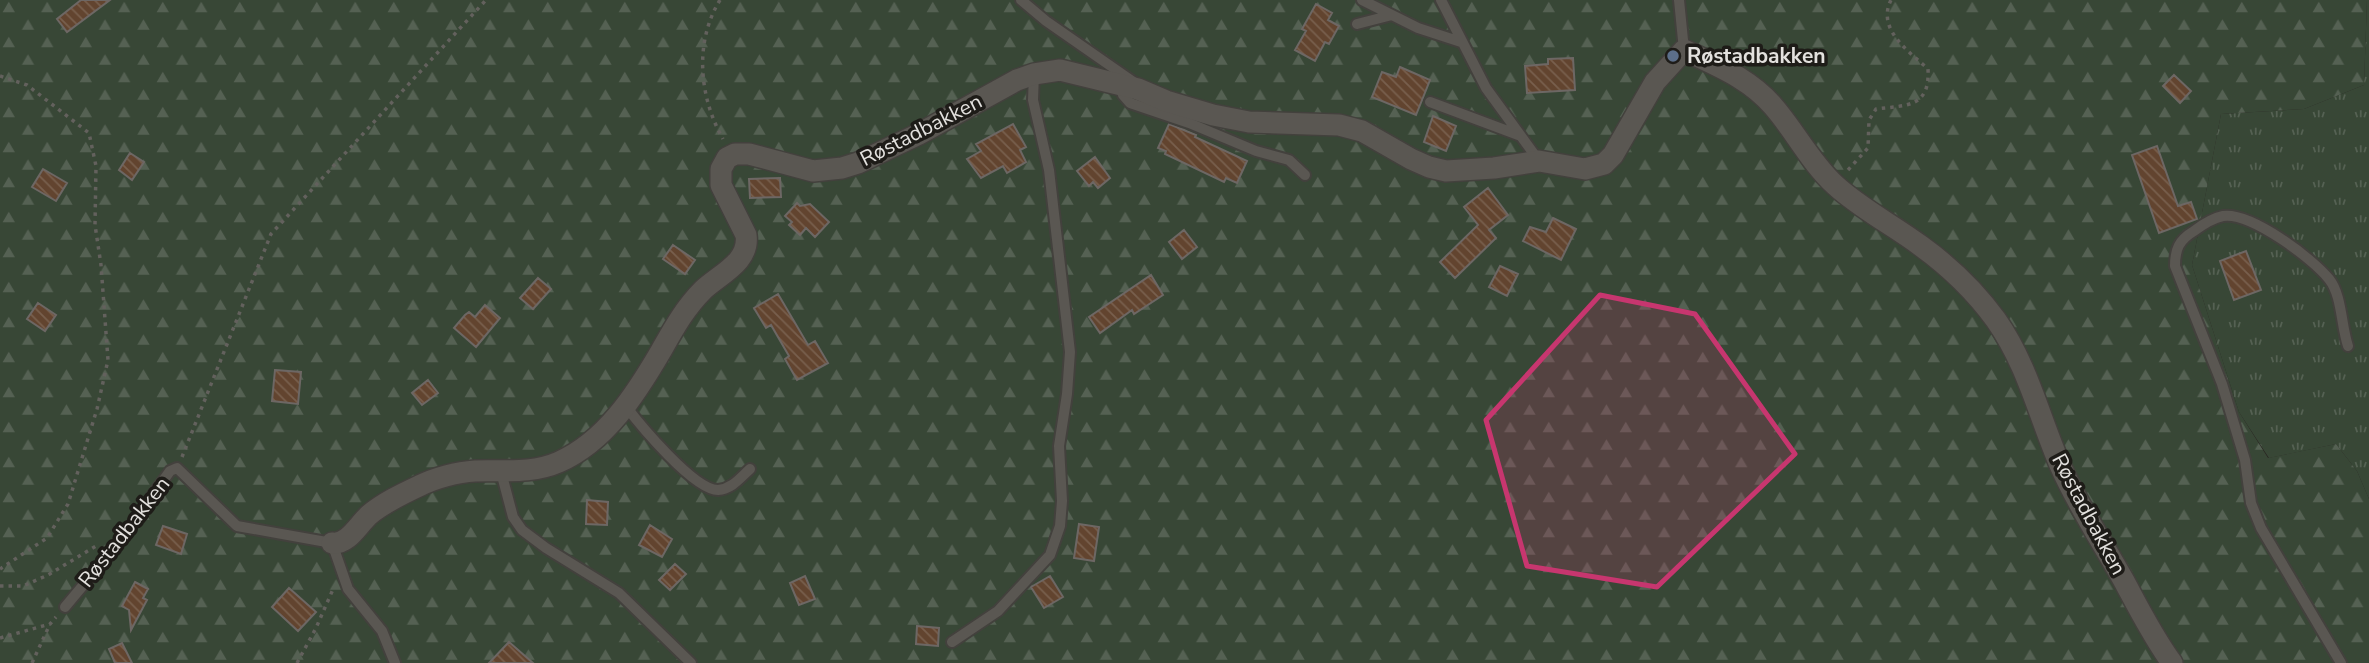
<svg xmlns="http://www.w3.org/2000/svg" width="2369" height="663" font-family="'Nunito Sans',sans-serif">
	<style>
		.grass { fill: url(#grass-tufts) }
		.forest { fill: url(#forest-firs) }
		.building { fill: url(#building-back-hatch); stroke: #6d6764; stroke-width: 2 }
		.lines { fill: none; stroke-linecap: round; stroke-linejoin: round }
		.lane-casing { stroke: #43413d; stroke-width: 14 }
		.street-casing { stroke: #43413d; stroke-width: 24 }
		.path { stroke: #63615d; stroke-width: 3.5; stroke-dasharray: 3.5 5; stroke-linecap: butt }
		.lane { stroke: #5a5752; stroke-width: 10 }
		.street { stroke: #5a5752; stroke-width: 21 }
		.marked { fill: #c7366f; fill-opacity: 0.2; stroke: #c7366f; stroke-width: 5; stroke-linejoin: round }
		.service-dot { fill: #5c6f8a; stroke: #1e1c18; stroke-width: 2.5 }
		.labels { text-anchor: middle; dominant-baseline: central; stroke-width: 7; stroke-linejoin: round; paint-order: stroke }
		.poi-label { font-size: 21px; font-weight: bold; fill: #e3e1de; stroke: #1e1c18; text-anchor: start }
		.street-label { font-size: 21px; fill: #e3e1de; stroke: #1e1c18 }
	</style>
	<defs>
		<pattern id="grass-tufts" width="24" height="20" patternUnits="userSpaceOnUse" patternTransform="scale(1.75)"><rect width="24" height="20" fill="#384736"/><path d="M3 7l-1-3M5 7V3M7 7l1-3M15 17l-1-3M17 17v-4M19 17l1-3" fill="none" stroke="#556153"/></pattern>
		<pattern id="forest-firs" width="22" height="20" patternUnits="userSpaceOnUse" patternTransform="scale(1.75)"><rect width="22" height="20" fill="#384736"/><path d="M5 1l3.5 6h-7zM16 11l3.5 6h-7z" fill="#556153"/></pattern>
		<pattern id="building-back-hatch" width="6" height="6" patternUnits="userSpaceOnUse" patternTransform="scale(1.75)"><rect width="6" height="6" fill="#62442f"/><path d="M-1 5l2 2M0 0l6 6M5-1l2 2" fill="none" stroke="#785f4d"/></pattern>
	</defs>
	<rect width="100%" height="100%" fill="#282521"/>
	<path class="grass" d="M2367,0H2369V499L2357,471L2336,444L2269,458L2239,412L2192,265L2221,114L2304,109L2364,85Z"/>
	<path class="forest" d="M0,0H2367L2364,85L2304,109L2221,114L2192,265L2239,412L2268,458L2336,444L2357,471L2369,499V663H0Z"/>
	<path class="building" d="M81,0H110L67,32L57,19Z
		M1316,4L1332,13L1328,20L1339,26L1329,44L1325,42L1315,61L1295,50L1306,31L1302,29Z
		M1573,58L1575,90L1527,93L1525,66L1548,64V59Z
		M1400,67L1430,80L1416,115L1372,97L1382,72L1396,77Z
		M2174,75L2191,91L2180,103L2163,86Z
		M1433,116L1456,126L1446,151L1424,142Z
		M1013,124L1026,147L1020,150L1026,162L1007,173L1003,166L981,178L967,159L981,151L976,144Z
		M1169,124L1196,135L1195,137L1247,161L1237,183L1226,178L1224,182L1165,154L1166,151L1158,148Z
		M2157,146L2178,206L2191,202L2197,219L2159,233L2132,155Z
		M130,153L144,162L132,180L119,170Z
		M1095,157L1110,178L1098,188L1093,182L1089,186L1077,171Z
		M43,169L67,183L56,201L32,187Z
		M780,178L781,197L750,198L749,179Z
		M1488,188L1508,215L1489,230L1496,238L1455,278L1440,262L1478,225L1464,207Z
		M797,203L800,206L810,204L829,222L815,237L806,228L800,235L789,225L792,222L785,216Z
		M1553,218L1576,229L1561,260L1523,241L1530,227L1546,232Z
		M1184,230L1197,247L1182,259L1169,242Z
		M673,245L695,260L685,274L663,259Z
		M2246,251L2261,290L2234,300L2220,261Z
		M1500,266L1518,274L1507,296L1489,287Z
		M1151,275L1163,295L1134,314L1132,310L1100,333L1089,317Z
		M538,278L551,289L533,309L520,298Z
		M778,294L808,345L815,341L828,363L797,380L785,359L789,356L771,325L766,328L754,308Z
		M38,303L56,315L45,331L27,319Z
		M485,305L500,318L476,347L454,328L465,315L469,312L475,317Z
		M275,370L301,372L298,404L272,401Z
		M428,380L438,393L422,405L412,393Z
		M587,500L608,502L607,525L586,524Z
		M1079,524L1099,527L1094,561L1074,558Z
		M650,525L672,539L662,557L639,545Z
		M163,526L187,534L181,554L156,545Z
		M675,564L686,574L670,590L659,580Z
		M805,576L815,599L799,605L790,583Z
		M1050,576L1063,597L1044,608L1031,587Z
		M135,582L148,589L143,598L147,600L131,630L129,610L122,606Z
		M289,588L316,612L298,631L272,607Z
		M917,626L939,628L938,646L916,644Z
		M509,642L533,663H489Z
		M122,643L132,663H115L109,649Z"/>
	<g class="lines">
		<defs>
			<path id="lane" d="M1021,0L1046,21L1135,83
				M1362,0L1418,28L1461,42
				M1441,0L1486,88L1539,161
				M1679,0L1684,50
				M1357,24L1392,15
				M1120,86L1123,95L1130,103L1189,123L1256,151L1289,160L1305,175
				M1430,102L1521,136
				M625,405C640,425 694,490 718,490C732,489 740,478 750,469
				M501,472L513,517L522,530L546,548L619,593L691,663
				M65,607L121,540L170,471L177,468L237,526L332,543L348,589L382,631L395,663
				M952,642L998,611L1050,555L1060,526L1062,501L1059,446L1067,394L1070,352L1049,170L1033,100L1034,74
				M2341,663L2261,528L2251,503L2245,460L2222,384L2175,266C2175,249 2179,240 2194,231C2202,225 2213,218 2223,216C2251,212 2312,258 2329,279C2342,295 2341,325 2348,346"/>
			<path id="street" d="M332,543C348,545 358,525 369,515C383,503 402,494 419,486C435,478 457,472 475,471C503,470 532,474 559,462C606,441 636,394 661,351C674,328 685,308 703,290C720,274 750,262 746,235L721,185V169L727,158L735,154H749L813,171L842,168L858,163L919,134L1017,80L1034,74L1060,70L1138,89L1166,101L1213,115L1249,122L1339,125L1362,131L1411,159L1429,167L1446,171L1494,168L1539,161L1585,169L1604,164L1613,155L1655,82L1684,50C1717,66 1749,78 1773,106C1795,131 1810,162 1835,185C1861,209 1893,225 1921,246C1950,267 1975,291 1996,320C2027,364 2039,416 2060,465C2078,506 2102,542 2124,581C2139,609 2153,637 2172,663"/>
		</defs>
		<use href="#lane" class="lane-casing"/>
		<use href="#street" class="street-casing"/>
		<path class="path" d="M720,0C694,42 699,97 723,139
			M0,76L27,85L89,133L96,166L95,225L101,265L108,360L97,409L68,504L47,538L0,569
			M1848,170L1868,148L1869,120L1876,109C1907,105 1930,108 1928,69C1910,52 1876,30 1891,0
			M182,457L271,234L486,0
			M0,586H23L48,575L96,546
			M0,638L50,624L56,617
			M32,663L50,624
			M297,663L316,628L334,587"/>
		<use href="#lane" class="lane"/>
		<use href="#street" class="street"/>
	</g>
	<path class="marked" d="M1600,295L1695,314L1795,454L1657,587L1527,566L1486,420Z"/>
	<circle class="service-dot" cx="1673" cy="56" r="7"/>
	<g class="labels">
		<g class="poi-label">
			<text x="1687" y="56">Røstadbakken</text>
		</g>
		<g class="street-label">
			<text transform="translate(921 130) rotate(-27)">Røstadbakken</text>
			<text transform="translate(2089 514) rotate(62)">Røstadbakken</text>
			<text transform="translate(124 532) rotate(-52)">Røstadbakken</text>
		</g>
	</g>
</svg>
